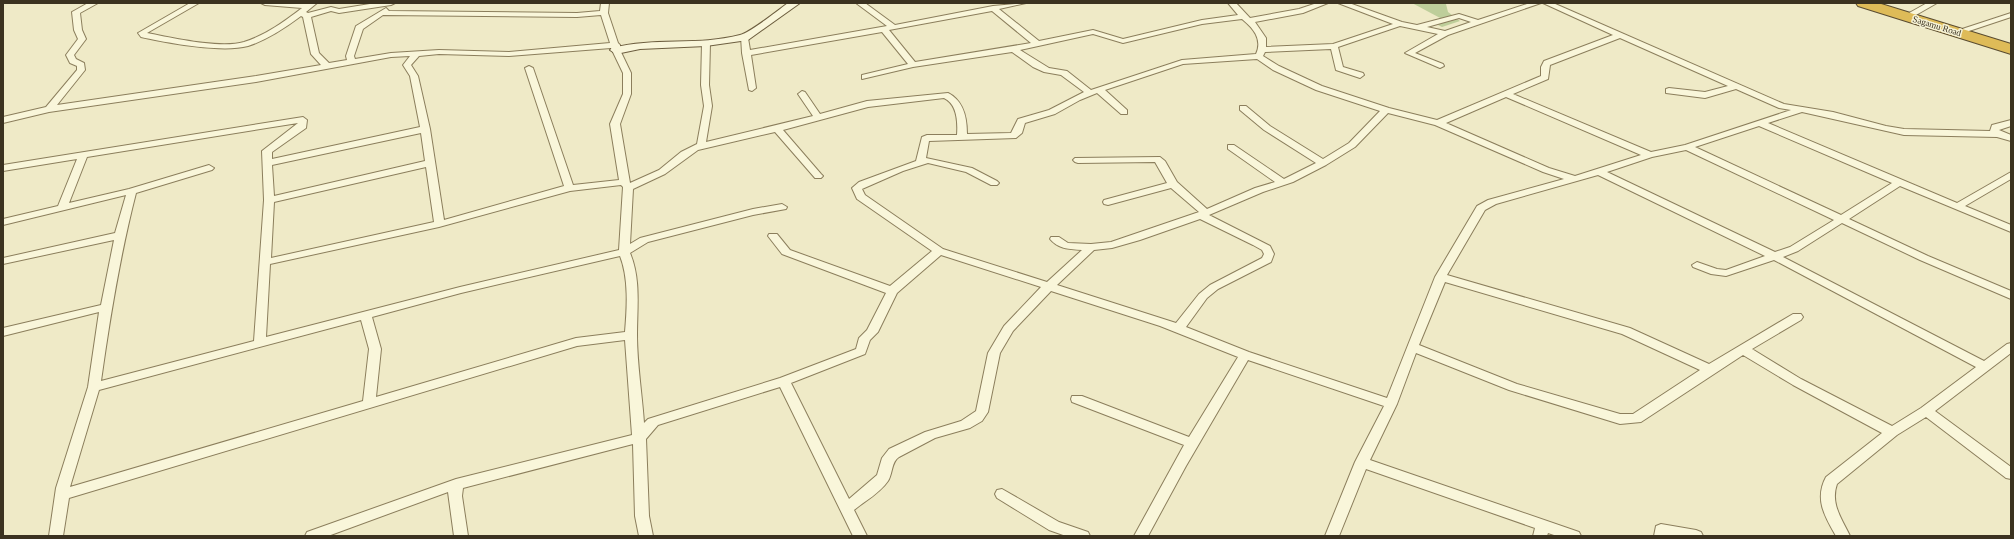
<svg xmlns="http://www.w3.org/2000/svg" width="2014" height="539" font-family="'Times New Roman',serif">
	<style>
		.green { fill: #bece9a }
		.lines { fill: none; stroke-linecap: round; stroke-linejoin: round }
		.street-casing { stroke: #8b7e5c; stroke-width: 2 }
		.secondary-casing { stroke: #6d5e3f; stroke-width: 2 }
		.highway-casing { stroke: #594b30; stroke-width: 2 }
		.street { fill: #f9f6da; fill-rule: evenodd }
		.secondary { fill: #f9f6da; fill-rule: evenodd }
		.highway { fill: #debb58; fill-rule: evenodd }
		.labels { text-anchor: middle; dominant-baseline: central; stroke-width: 3; stroke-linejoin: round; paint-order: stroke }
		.far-street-label { font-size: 9px; fill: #3b3220; stroke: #f6f3d7 }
	</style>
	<rect width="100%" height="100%" fill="#efeac7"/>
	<path class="green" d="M1412,3H1449L1446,4L1448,12L1460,21L1442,27L1438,25L1442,19Z"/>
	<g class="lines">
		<defs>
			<path id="street" d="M88,3H98L80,13L82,30L86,39L74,55L76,59L84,63L85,70L57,105L256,76L321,65L311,54L303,17L301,16C285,28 267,40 248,46C222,53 168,43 141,37L138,33L190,3H199L147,33C173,38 220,49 244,42C266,35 285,21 302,8L265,5L261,3H317L306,12L308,13L331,7L339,9L376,3H395L391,5L339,13L331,11L311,17L319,53L329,63L347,60L346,56L356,26L386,8L389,11L577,13L600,11L601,3H609L608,13L618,43L620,45V50L631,73V94L620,124L630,183L659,170L681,152L697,144L704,106L701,85L702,43L706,41L710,43L709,85L712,106L706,142L813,116L798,94L802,91L805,92L820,114L867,101L948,93C964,101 967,118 967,134L1011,133L1018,119L1049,110L1084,92L1061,75L1044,72L1033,67L1012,52L913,67L862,79V75L908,64L882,32L751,55L756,88L752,91L749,90L742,53L741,36L748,38L750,50L887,26L856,3H865L895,25L993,6L1026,3L999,9L1039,41L1093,30L1123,39L1202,20L1238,15L1228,3H1236L1250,18L1299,9L1317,3H1328L1303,13L1255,22L1266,38V47L1333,44L1393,24L1338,3H1349L1402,22L1417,25L1459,14L1478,20L1530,3H1541L1448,35L1415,53L1443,64L1444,66L1440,68L1405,53L1438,34L1400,26L1338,47L1343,67L1363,73L1364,75L1360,78L1336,70L1331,49L1265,52L1263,56L1279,66L1322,86L1389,108L1437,120L1541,76V67L1544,61L1613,35L1543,3H1553L1784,104L1833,112L1886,126L1904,129L1990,131L1992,125L2011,120V126L1999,130L2011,135V141L1997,137L1904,135L1802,112L1768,123L1957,203L2011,172V179L1965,206L2011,225V232L1900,186L1849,219L1928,256L2011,291V299L1920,260L1842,223L1798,251L1783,257L1984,361L2007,344L2011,343V353L1935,411L2011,467V479L2006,478L1926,417L1897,435L1837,484C1830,504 1842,519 1850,536H1836C1825,517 1814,499 1826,477L1882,433L1793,385L1743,355L1641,422L1620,424L1509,390L1416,353L1397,404L1370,460L1579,532L1581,536H1557L1548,533L1547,536H1533L1535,528L1366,469L1339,536H1325L1355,462L1384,406L1248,360L1186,466L1148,536H1134L1184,445L1072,402L1071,399L1072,396H1082L1189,437L1238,357L1160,326L1051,291L1013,331L1000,353L988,412L982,421L970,428L935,438L899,457C891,462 893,473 888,481C880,493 865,501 854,510L867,536H853L780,387L658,425L646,439L649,516L653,536H639L635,516L633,444L463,488L462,496L468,536H454L448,492L328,536H305L307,532L456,479L632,435L625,340L577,346L69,498L63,536H49L56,488L88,387L99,312L3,336V328L101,305L114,240L3,264V258L115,233L126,195L3,225V219L58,206L77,159L3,171V165L303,117L307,120L306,128L272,152V159L420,127L410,76L403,65L410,56L391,57L256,82L49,112L3,123V117L46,107L77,70V66L70,63L66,55L78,39L74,30L72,12ZM992,11L1031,43L915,62L889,30ZM383,15L577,17L601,15L610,43L509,52L439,50L391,53L355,59L354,56L363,29ZM1459,18L1471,22L1445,31L1427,27ZM1242,19C1253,28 1263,39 1256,54L1182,60L1091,90L1067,71L1049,68L1020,50L1093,34L1123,43L1202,24ZM1620,38L1728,86L1705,92L1669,88L1666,89V93L1705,98L1736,89L1779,108L1791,110L1685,145L1651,152L1513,94L1548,79L1550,65ZM611,48L623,73V94L610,124L619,180L573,185L533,68L529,66L525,68L564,186L444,220L430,129L418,76L411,65L419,56L439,54L509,56ZM1257,59L1273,70L1316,90L1380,111L1349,143L1323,159L1270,126L1246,106H1240V110L1264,130L1316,163L1284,179L1234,145H1228V149L1275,182L1255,188L1207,209L1177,182L1165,161L1160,157L1075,158L1073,160L1075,162L1078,163L1155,162L1167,183L1104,200L1103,202L1104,204L1108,205L1171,188L1199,212L1111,242L1091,244L1068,243L1059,237H1051L1050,239C1058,249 1069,249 1082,250L1047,282L943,249L865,195L862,189L903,171L928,163L966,172L991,185H997L999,183L997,181L972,168L926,158L929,141L1016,138L1022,133L1025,123L1055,114L1080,100L1097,93L1121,114H1127V110L1105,90L1183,64ZM1506,97L1641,155L1575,176L1549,168L1446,123ZM944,98C957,104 958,121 957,135H927L922,137L916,161L859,182L852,188L857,199L932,251L890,286L790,250L777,234H769L768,236L782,254L886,293L867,330L859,338L856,349L780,378L648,419L644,423C642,394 637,364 637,335C637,307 641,279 630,253L648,242L753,215L786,209L787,207L782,204L753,209L640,238L630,244L633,189L665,174L698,150L775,132L815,178H821L823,176L821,174L783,130L868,107ZM1388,113L1435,125L1543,172L1564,179L1488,200L1477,206L1435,277L1387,398L1249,352L1186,327L1207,298L1218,289L1271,262L1274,254L1270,246L1209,215L1263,192L1293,182L1326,165L1355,147ZM298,123L262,151L264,200L254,341L101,381C110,317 120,255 136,193L212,170L214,168L209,165L129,189L69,203L87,157ZM1759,126L1892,183L1841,215L1695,147ZM421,133L425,161L274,196L272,165ZM1686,150L1834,220L1790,247L1775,252L1607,172L1652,157ZM426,167L434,222L271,258L274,202ZM1598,175L1765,256L1726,270L1717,269L1697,262L1692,265L1693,267L1711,274L1726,276L1774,260L1976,367L1921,408L1892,426L1801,379L1752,349L1801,320L1803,317L1801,314H1793L1709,364L1630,328L1447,275L1485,210L1496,204ZM621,185L623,187L619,250L460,287L266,337L270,264L439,227L570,191ZM1200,219L1253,245L1262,250L1264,254L1262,258L1210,285L1199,294L1176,323L1057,285L1094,250L1112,248L1140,240ZM941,255L1041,287L1004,326L988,353L976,411L961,421L925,432L889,449L882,458L877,475L849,499L791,383L865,354L870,340L878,332L897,293ZM620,256C629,279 627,308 625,332L576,338L376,397L381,349L372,317L461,293ZM1445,282L1622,334L1700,370L1633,414H1620L1517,384L1419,345ZM361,320L369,349L363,401L70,487L99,390Z
				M1927,3H1937L1909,19L1902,17Z
				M2011,13V17L1960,34L1953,32Z
				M1002,489L1059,522L1088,532L1090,536H1066L1049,530L997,498L995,494L997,490Z
				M1661,524L1696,530L1701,532L1703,536H1654L1656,526Z"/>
			<path id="secondary" d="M788,3H800L748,40L706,46L640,49L616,54L610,50L612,48C654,37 698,46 740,35C751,32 777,11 788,3Z"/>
			<path id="highway" d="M1856,3H1878L2011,44V54L1858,6Z"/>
		</defs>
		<use href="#street" class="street-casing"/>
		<use href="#secondary" class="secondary-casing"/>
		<use href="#highway" class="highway-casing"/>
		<use href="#street" class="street"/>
		<use href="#secondary" class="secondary"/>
		<use href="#highway" class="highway"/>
	</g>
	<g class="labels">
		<g class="far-street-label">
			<text transform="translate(1937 26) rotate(17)">Sagamu Road</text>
		</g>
	</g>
	<rect width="2014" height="539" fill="none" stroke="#3b3220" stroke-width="8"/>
</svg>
